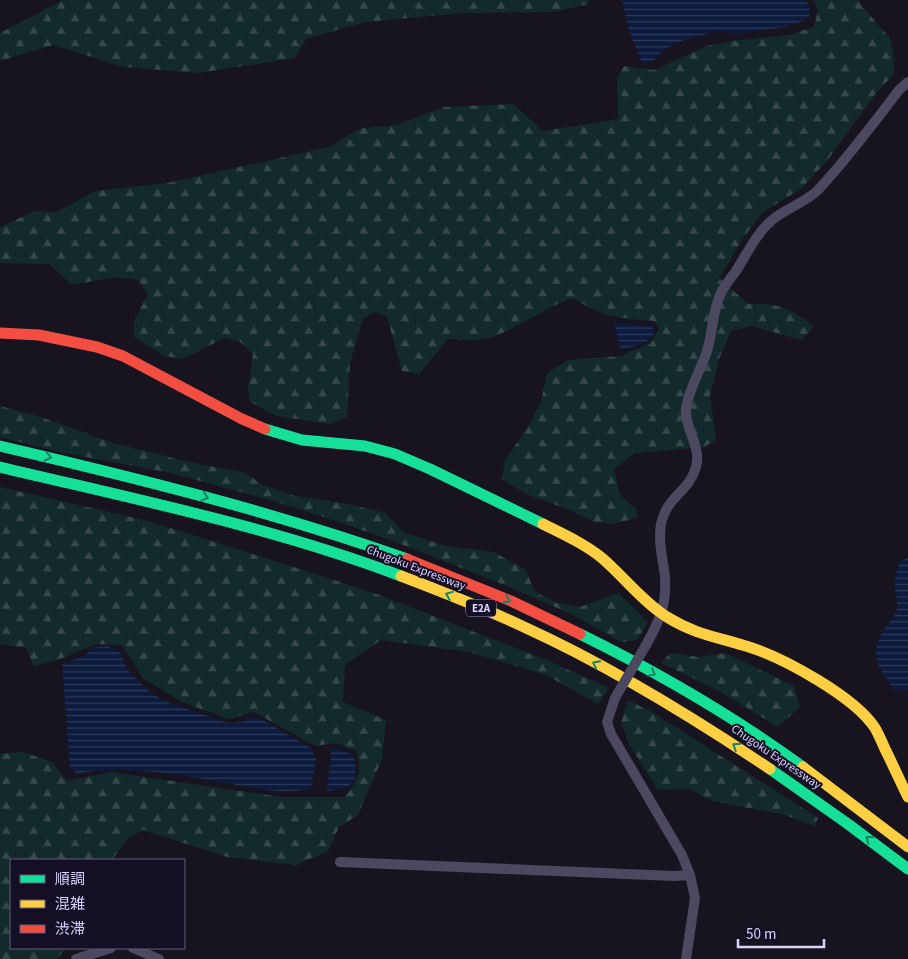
<svg xmlns="http://www.w3.org/2000/svg" width="908" height="959" font-family="'Source Sans 3','Noto Sans JP',sans-serif">
	<style>
		.forest { fill: url(#forest-firs) }
		.water { fill: url(#water-rules) }
		.lines { fill: none; stroke-linecap: round; stroke-linejoin: round }
		.street { stroke: #4b4860; stroke-width: 10 }
		.fast { stroke: #16e098; stroke-width: 11 }
		.slow { stroke: #ffcf43; stroke-width: 11 }
		.jam { stroke: #f24e42; stroke-width: 11 }
		.street-bridge { stroke: #4b4860; stroke-width: 10 }
		.oneway { stroke: #158264 }
		.labels { text-anchor: middle; dominant-baseline: central; stroke-width: 4; stroke-linejoin: round; paint-order: stroke }
		.shield { fill: #140f24; stroke: #9f98bd; stroke-width: 1 }
		.shield-label { font-size: 11px; font-weight: bold; fill: #dad3fe }
		.street-label { font-size: 12px; fill: #dad3fe; stroke: #140f24 }
	</style>
	<defs>
		<pattern id="forest-firs" width="22" height="20" patternUnits="userSpaceOnUse" patternTransform="scale(1.25)"><rect width="22" height="20" fill="#132a2c"/><path d="M5 1l3.5 6h-7zM16 11l3.5 6h-7z" fill="#35484c"/></pattern>
		<pattern id="water-rules" width="6" height="5" patternUnits="userSpaceOnUse" patternTransform="scale(1.25)"><rect width="6" height="5" fill="#0c1a3e"/><path d="M0 2.5h6" fill="none" stroke="#2f3a5b"/></pattern>
	</defs>
	<rect width="100%" height="100%" fill="#17141f"/>
	<path class="forest" d="M63,0H589V4L552,12L464,13L365,22L306,39L295,58L198,73L124,67L53,45L0,61V33Z
		M813,0H858L860,4L890,38L893,50L894,74L876,93L827,161L801,189L763,212L744,237L719,278L748,304C779,303 789,308 814,326L802,340L751,326L731,331L719,359L710,396L716,440L704,447L635,453L614,469L620,495L637,510V518L611,524L594,522L570,510L526,494L502,479L505,460L528,427L541,402L547,373L568,360L620,356L651,343L659,329L654,321C619,318 603,318 573,298C545,307 522,326 495,336C482,342 463,339 448,339L419,374L402,371L387,317L375,312L363,319L350,363L347,417L331,424L276,416L250,402L248,389L253,354L239,341L224,338L183,359L165,356L134,337V321L148,294L138,280L115,277L72,285L49,264L0,263V227L35,211L57,212L95,191L167,183L329,147L361,128L397,125L444,107L513,104L543,131L618,119L617,79L624,66L655,70L706,46L732,41L789,35L814,27L818,10Z
		M0,406L41,417L113,443L189,462L246,473L262,485L295,496L348,504L385,513L405,533L447,546L493,552L525,569L535,592L557,603L580,607L618,593L648,622L637,640L621,642L573,615L512,588L393,541L327,518L270,500L171,473L59,452L0,437Z
		M0,487L148,521L319,575L379,595L549,661L609,688L598,704L546,675L469,652L381,640L345,665L343,702L386,720L382,759L358,815L339,827L328,851L296,865L227,857L143,830L127,839L112,860H11V948H67L56,959H0V754L23,752L52,762L67,781L111,772L281,797H345C356,782 364,770 356,751L335,743L315,746L254,712L229,719L184,703L143,678L122,645L96,644L58,660L34,666L26,648L0,644Z
		M670,653L698,657L725,653L794,686L800,707L778,727L721,692L661,663Z
		M628,700L652,712L818,818L815,826L782,814L712,801L689,789L658,790L629,744L621,722Z"/>
	<path class="water" d="M622,0H804L808,3L810,15L801,22L785,27L735,34L717,31L681,41L663,50L653,62L642,63L629,30Z
		M614,323L653,326L655,333L645,343L621,350Z
		M908,558V690L901,689L894,690C876,665 868,651 888,624C892,618 896,616 897,608C898,602 896,595 895,589C894,579 897,571 900,562Z
		M108,646L120,652L127,670L151,693L169,703L228,723L242,722L251,717L263,720L311,748L316,759L311,788C285,795 258,789 232,784C187,776 120,763 77,774L70,768L62,664L80,658L96,647Z
		M332,748C357,754 356,754 355,779L347,788L327,791Z"/>
	<g class="lines">
		<path class="street" d="M646,645C659,622 667,605 665,577C663,559 658,543 661,524C667,496 689,492 696,467C702,446 684,429 686,408C689,388 701,370 707,351C713,332 712,311 721,293C725,285 731,278 736,271C748,252 758,230 776,217C789,207 806,202 818,190C847,159 873,124 899,90L908,82
			M615,698L607,722L611,734L682,855L690,875L695,898L686,959
			M340,862L674,876L690,875
			M133,948L159,959
			M76,959L111,948"/>
		<path class="fast" d="M265,429L302,440L365,446L395,454L430,469L543,524
			M0,446C137,478 274,512 407,559
			M0,467C134,499 272,527 401,576
			M580,634C657,672 733,716 803,767
			M770,769L848,824L908,869"/>
		<path class="slow" d="M543,524C563,534 585,544 602,558C623,576 644,603 667,617C696,635 718,637 749,647C784,658 855,697 875,728C879,735 882,742 885,749C893,765 900,781 908,797
			M401,576C443,592 484,608 524,627C610,666 691,716 770,769
			M803,767L908,847"/>
		<path class="jam" d="M0,333L39,335L97,347L123,356L242,419L265,429
			M407,559L511,601L580,634"/>
		<path class="street-bridge" d="M615,698L646,645"/>
	</g>
	<defs><path id="oneway-chevron" d="M-2-3.5L2.5 0L-2 3.5" fill="none" stroke-width="1.6" stroke-linecap="round" stroke-linejoin="round" transform="scale(1.25)"/></defs>
	<g class="oneway">
		<use href="#oneway-chevron" transform="translate(48 457) rotate(13)"/>
		<use href="#oneway-chevron" transform="translate(205 497) rotate(16)"/>
		<use href="#oneway-chevron" transform="translate(449 595) rotate(-158)"/>
		<use href="#oneway-chevron" transform="translate(507 600) rotate(24)"/>
		<use href="#oneway-chevron" transform="translate(596 664) rotate(-153)"/>
		<use href="#oneway-chevron" transform="translate(652 673) rotate(29)"/>
		<use href="#oneway-chevron" transform="translate(736 746) rotate(-147)"/>
		<use href="#oneway-chevron" transform="translate(869 839) rotate(-142)"/>
	</g>
	<g class="labels">
		<rect class="shield" x="466" y="599.5" width="30" height="17" rx="4"/>
		<g class="shield-label">
			<text x="481" y="608">E2A</text>
		</g>
		<g class="street-label">
			<text transform="translate(416 568) rotate(21)">Chugoku Expressway</text>
			<text transform="translate(776 757) rotate(34)">Chugoku Expressway</text>
		</g>
	</g>
	<rect x="10" y="859" width="175" height="90" fill="#140f24" stroke="#635d7b"/>
	<rect x="20" y="875" width="25" height="8" fill="#16e098" stroke="#635d7b"/>
	<text x="55" y="884" font-size="15" fill="#dad3fe">順調</text>
	<rect x="20" y="900" width="25" height="8" fill="#ffcf43" stroke="#635d7b"/>
	<text x="55" y="909" font-size="15" fill="#dad3fe">混雑</text>
	<rect x="20" y="925" width="25" height="8" fill="#f24e42" stroke="#635d7b"/>
	<text x="55" y="934" font-size="15" fill="#dad3fe">渋滞</text>
	<path d="M738 939v8h86v-8" fill="none" stroke="#dad3fe" stroke-width="2.5"/>
	<text x="746" y="939" font-size="15" fill="#dad3fe" stroke="#140f24" stroke-width="4" paint-order="stroke">50 m</text>
</svg>
